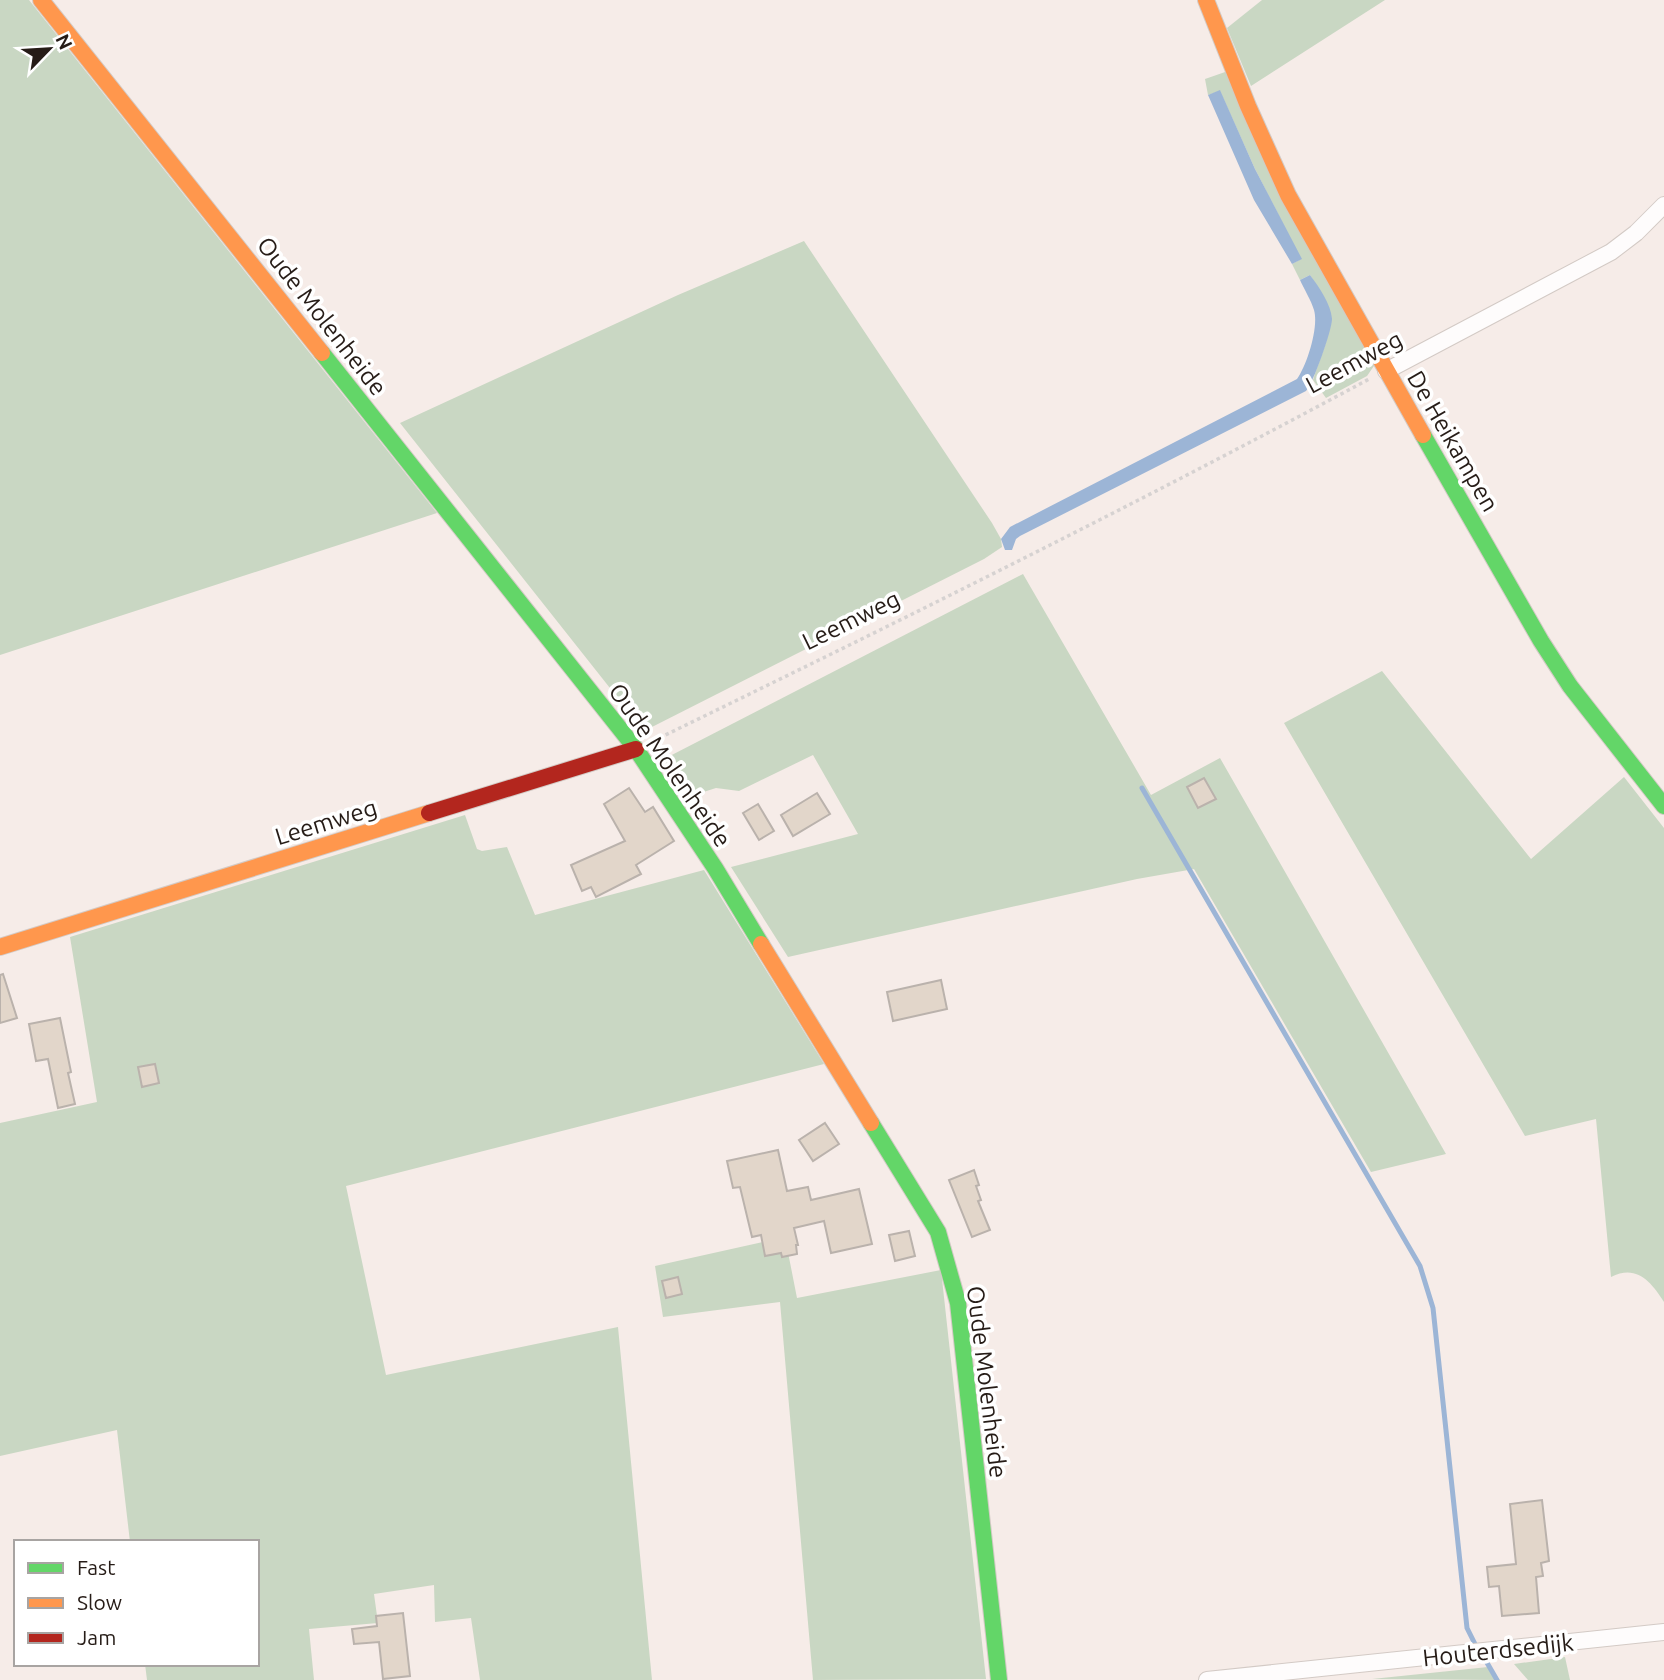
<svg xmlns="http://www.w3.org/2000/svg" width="1664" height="1680" font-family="Ubuntu,sans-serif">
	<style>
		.green { fill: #c9d7c3 }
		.water { fill: #9cb5d6 }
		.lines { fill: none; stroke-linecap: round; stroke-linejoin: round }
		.stream { stroke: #9cb5d6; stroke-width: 5 }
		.building { fill: #e2d6ca; stroke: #bab2ac; stroke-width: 2 }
		.street-casing { stroke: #d3cac5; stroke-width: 18 }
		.fast-casing { stroke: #d3cac5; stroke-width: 18 }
		.slow-casing { stroke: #d3cac5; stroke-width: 18 }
		.jam-casing { stroke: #d3cac5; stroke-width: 18 }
		.path { stroke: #d6d2d1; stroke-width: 3.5; stroke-dasharray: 3.5 3.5; stroke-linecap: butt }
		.street { stroke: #fefcfc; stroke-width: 16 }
		.fast { stroke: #63d668; stroke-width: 16 }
		.slow { stroke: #ff974d; stroke-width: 16 }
		.jam { stroke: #b3261e; stroke-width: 16 }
		.labels { text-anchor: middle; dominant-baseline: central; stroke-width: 7; stroke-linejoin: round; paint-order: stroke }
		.street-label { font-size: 24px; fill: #261c17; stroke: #fff }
	</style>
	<rect width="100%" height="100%" fill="#f6ece8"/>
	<path class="green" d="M0,0H29L437,513L0,655Z
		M1262,0H1385L1251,86L1227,28Z
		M1228,71L1376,363L1367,376L1326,398L1313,380C1329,331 1341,322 1310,275L1300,280L1292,264L1301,259L1255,169L1220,91L1208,95L1205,79Z
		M804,241L992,523L1001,539L1002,547L984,559L648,729L640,726L400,423L678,295Z
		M1023,574L1151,795L1220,758L1446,1154L1371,1172L1194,869L1137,879L788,957L731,867L858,834L813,755L739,791L716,788L688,797L664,759Z
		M1382,671L1531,859L1624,777L1664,828V1302C1651,1282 1637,1264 1611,1277L1596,1119L1525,1136L1284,723Z
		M465,815L477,849L482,851L507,847L535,915L704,870L824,1064L346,1186L386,1375L618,1327L652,1680H480L471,1618L435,1622L434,1585L374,1594L378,1623L309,1629L314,1680H147L145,1664H257V1542H130L117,1430L0,1456V1123L97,1102L70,937Z
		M785,1237L797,1298L941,1270L986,1679L813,1680L780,1302L663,1317L655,1266Z
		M1565,1657L1570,1680H1528L1514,1664Z
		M1488,1667L1500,1680L1372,1679Z"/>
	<path class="water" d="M1220,90L1255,169L1302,259L1292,264L1254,200L1208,95Z
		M1310,275C1319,287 1331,304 1332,319C1332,330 1313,384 1306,391L1020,536L1016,539L1012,550H1005L1001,539L1010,527L1297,379C1307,365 1319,327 1314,310C1311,300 1304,289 1300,280Z"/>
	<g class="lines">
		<path class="stream" d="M1142,788L1420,1266L1433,1308L1467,1628L1475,1644
			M1486,1661L1497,1680"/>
	</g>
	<path class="building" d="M1204,778L1216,799L1198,808L1187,787Z
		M629,788L645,812L653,807L674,841L636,865L641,874L596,897L591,887L582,891L571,865L625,841L604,804Z
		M817,793L830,814L793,836L781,815Z
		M758,804L774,831L759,840L743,813Z
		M3,974L17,1018L0,1023V975Z
		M941,980L947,1009L893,1021L887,992Z
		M60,1018L71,1072L68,1073L75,1104L58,1108L48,1059L36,1061L29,1024Z
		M155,1064L159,1083L142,1087L138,1067Z
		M825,1123L839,1144L813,1161L799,1140Z
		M778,1150L787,1191L808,1187L811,1200L859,1189L872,1244L831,1253L824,1221L794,1228L798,1245H796L797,1254L782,1257L781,1253L765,1256L761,1235L752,1237L740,1187L733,1188L727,1161Z
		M974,1170L979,1185L976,1186L981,1200L978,1201L990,1230L972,1237L949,1180Z
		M909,1231L915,1256L895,1261L889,1235Z
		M678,1277L682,1294L666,1298L662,1281Z
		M1542,1500L1549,1561L1541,1563L1543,1576L1536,1577L1539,1613L1502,1616L1499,1586L1489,1587L1487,1567L1516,1564L1510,1504Z
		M403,1613L410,1676L383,1679L379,1642L354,1644L352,1629L377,1626L376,1616Z"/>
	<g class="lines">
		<defs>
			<path id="street" d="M1386,371L1611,252L1636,233L1664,205
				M1207,1680L1664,1632"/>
			<path id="fast" d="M322,353L636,749L715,868L761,944
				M1423,435L1541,641L1570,686L1664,806
				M871,1123L938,1232L958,1303L999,1680"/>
			<path id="slow" d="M41,0L322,353
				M1206,0L1248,106L1288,195L1423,435
				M761,944L871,1123
				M0,947L429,813"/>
			<path id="jam" d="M429,813L636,749"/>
		</defs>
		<use href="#street" class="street-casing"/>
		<use href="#fast" class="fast-casing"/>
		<use href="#slow" class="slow-casing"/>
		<use href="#jam" class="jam-casing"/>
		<path class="path" d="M653,741C894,624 1135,505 1371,378"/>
		<use href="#street" class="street"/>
		<use href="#fast" class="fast"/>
		<use href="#slow" class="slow"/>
		<use href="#jam" class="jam"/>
	</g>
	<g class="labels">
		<g class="street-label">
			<text transform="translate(322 316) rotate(52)">Oude Molenheide</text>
			<text transform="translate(1354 362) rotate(-28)">Leemweg</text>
			<text transform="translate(1453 441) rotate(60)">De Heikampen</text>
			<text transform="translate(851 620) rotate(-26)">Leemweg</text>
			<text transform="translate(670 765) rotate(55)">Oude Molenheide</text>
			<text transform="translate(326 822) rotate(-17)">Leemweg</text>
			<text transform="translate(987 1382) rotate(83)">Oude Molenheide</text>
			<text transform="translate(1498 1650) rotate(-6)">Houterdsedijk</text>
		</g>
	</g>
	<rect x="14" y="1540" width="245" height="126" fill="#ffffff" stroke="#a8a4a2" stroke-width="2"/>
	<rect x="28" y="1563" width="35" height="10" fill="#63d668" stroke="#a8a4a2" stroke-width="2"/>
	<text x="77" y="1575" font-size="21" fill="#261c17">Fast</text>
	<rect x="28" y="1598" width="35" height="10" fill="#ff974d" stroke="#a8a4a2" stroke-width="2"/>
	<text x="77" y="1610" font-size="21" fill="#261c17">Slow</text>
	<rect x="28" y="1633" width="35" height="10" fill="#b3261e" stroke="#a8a4a2" stroke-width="2"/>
	<text x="77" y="1645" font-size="21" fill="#261c17">Jam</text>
	<g transform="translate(49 49) rotate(65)" stroke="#ffffff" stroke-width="5" paint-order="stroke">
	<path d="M0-5L12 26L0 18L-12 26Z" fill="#261c17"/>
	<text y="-10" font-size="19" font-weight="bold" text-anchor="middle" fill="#261c17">N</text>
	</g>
</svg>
